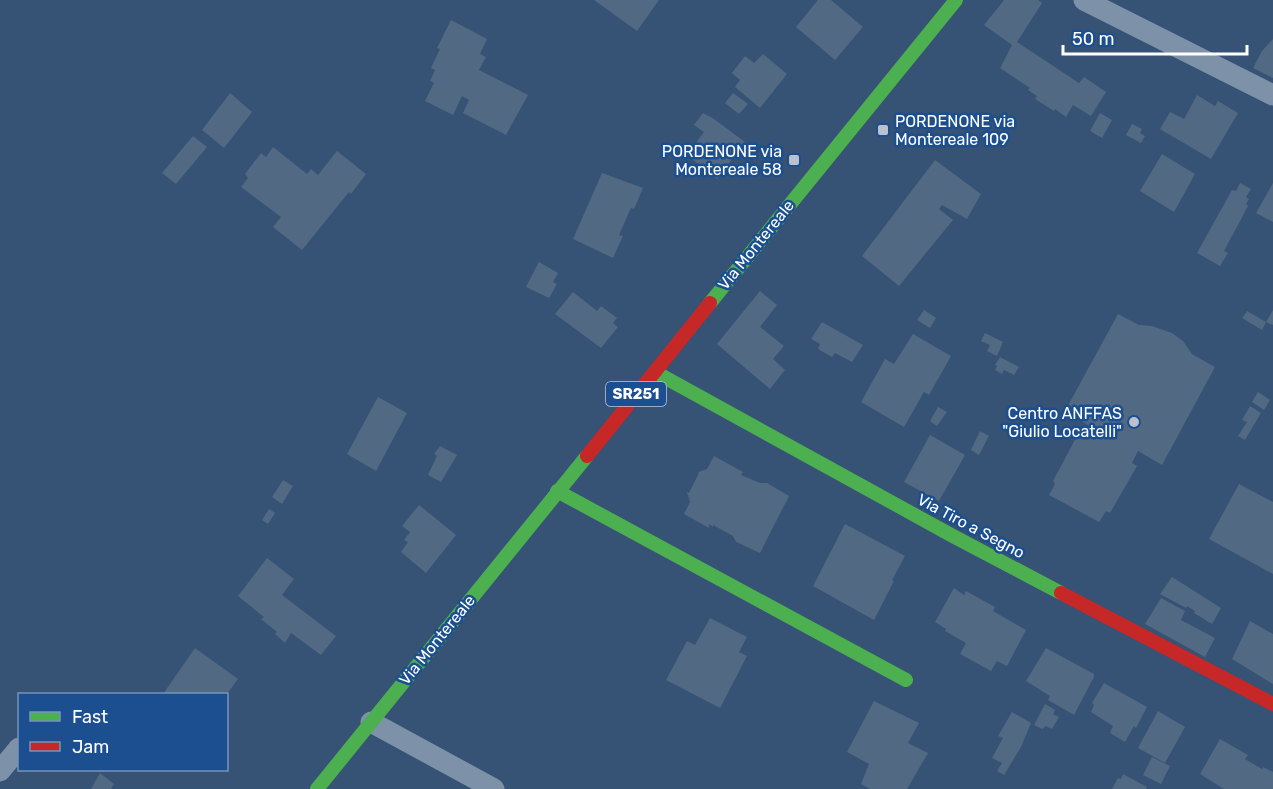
<svg xmlns="http://www.w3.org/2000/svg" width="1273" height="789" font-family="Rubik,sans-serif">
	<style>
		.building { fill: #526984 }
		.lines { fill: none; stroke-linecap: round; stroke-linejoin: round }
		.street { stroke: #7d92a8; stroke-width: 21 }
		.fast { stroke: #4caf50; stroke-width: 14 }
		.jam { stroke: #c62828; stroke-width: 14 }
		.poi-dot { fill: #b9c2ce; stroke: #1b4f8f; stroke-width: 2 }
		.labels { text-anchor: middle; dominant-baseline: central; stroke-width: 5; stroke-linejoin: round; paint-order: stroke }
		.shield { fill: #1b4f8f; stroke: #bbcadd; stroke-width: 1.5 }
		.shield-label { font-size: 15px; font-weight: bold; fill: #fff }
		.poi-label { font-size: 16px; fill: #fff; stroke: #1b4f8f; text-anchor: end }
		.street-label { font-size: 16px; fill: #fff; stroke: #1b4f8f }
	</style>
	<rect width="100%" height="100%" fill="#365274"/>
	<path class="building" d="M594,0H659L637,31Z
		M818,0H831L863,27L835,60L796,27Z
		M1004,0H1038L1042,3L1017,42L1079,83L1084,77L1106,92L1091,116L1073,105L1066,117L1055,109L1054,111L1035,99L1037,96L1028,90L1030,88L1000,68L1012,45L984,25Z
		M451,20L487,39L480,54L486,57L479,70L528,95L506,135L463,113L469,100L462,96L453,115L425,101L434,83L430,81L435,70L431,68L440,49L437,48Z
		M1273,39V78L1253,68L1262,51Z
		M763,54L787,74L760,108L735,87L740,80L732,73L745,56L754,63Z
		M230,93L252,112L224,148L202,130Z
		M733,93L748,104L739,114L725,103Z
		M1197,95L1215,106L1218,101L1238,113L1211,159L1160,129L1170,112L1184,119Z
		M703,113L714,119L745,142L717,179L687,155L704,132L694,125Z
		M1100,113L1112,120L1102,138L1090,131Z
		M1132,124L1142,129L1140,133L1145,136L1141,143L1126,135Z
		M193,136L207,147L176,184L162,173Z
		M273,147L307,174L311,169L318,175L337,151L366,174L351,194L349,192L302,250L273,227L281,217L241,187L248,178L245,174L261,153L266,157Z
		M1162,154L1195,174L1174,212L1140,191Z
		M935,160L981,194L967,219L942,205L939,209L953,220L899,286L862,256Z
		M602,173L643,188L634,209L631,208L619,235L623,236L613,258L573,239Z
		M1240,183L1251,189L1246,197L1249,199L1246,204L1248,206L1224,251L1228,253L1220,266L1197,253L1232,190L1236,191Z
		M1273,183V222L1256,213Z
		M539,262L558,273L553,282L557,284L549,298L526,287Z
		M760,291L777,305L760,327L784,346L773,359L785,370L770,389L717,344Z
		M573,292L597,311L601,306L617,318L613,323L618,327L601,348L555,314Z
		M924,310L936,318L930,328L917,320Z
		M1273,310V325L1266,322L1262,330L1242,318L1247,311L1266,322Z
		M1118,314L1139,325L1152,326L1172,333L1183,341L1192,354L1215,367L1162,465L1138,451L1132,463L1137,466L1110,513L1106,511L1099,522L1049,495L1055,484L1053,481L1078,434L1081,437L1088,425L1065,411Z
		M822,322L863,345L852,362L835,353L832,357L818,349L820,344L811,339Z
		M985,333L1003,342L997,356L987,351L990,345L981,341Z
		M913,334L951,356L929,395L924,392L904,427L861,402L885,359L894,364Z
		M1000,357L1019,367L1014,375L1004,370L1002,374L995,370L997,366L995,365Z
		M1258,392L1270,400L1264,410L1252,402Z
		M378,397L407,413L376,471L347,454Z
		M1250,406L1261,413L1245,440L1238,436L1247,422L1242,420Z
		M938,407L947,412L937,426L930,421Z
		M980,431L989,436L979,455L971,450Z
		M930,435L965,455L939,501L904,482Z
		M440,446L457,455L441,482L428,475L437,456L434,454Z
		M714,456L743,472L741,475L760,483H767L789,496L760,553L736,542L733,536L713,525V527L709,524V528L684,514L690,502L687,492L689,493L699,473L698,472L707,469Z
		M283,480L293,486L282,504L272,497Z
		M1239,484L1273,502V574L1209,539Z
		M419,505L456,535L426,573L401,552L408,542L404,540L410,532L402,526Z
		M269,509L275,513L268,524L262,520Z
		M845,524L905,556L892,580L894,581L874,620L813,586Z
		M267,558L294,579L282,595L336,636L321,655L291,633L285,643L275,634L277,632L261,619L264,617L238,596Z
		M1172,577L1221,608L1212,624L1194,613L1195,611L1187,606L1186,608L1160,594Z
		M954,588L964,595L966,591L995,607L993,611L1026,630L1007,666L997,661L991,671L960,654L966,643L945,631L946,629L935,622Z
		M1161,598L1185,611L1181,620L1215,638L1205,657L1145,624Z
		M710,618L747,637L739,652L747,656L720,708L666,680L687,641L695,645Z
		M1250,621L1273,634V684L1232,659Z
		M195,648L238,679L227,694H163Z
		M1046,648L1094,674V677L1074,715L1048,700L1050,696L1026,681Z
		M1104,683L1147,707L1136,728L1134,726L1125,742L1110,733L1113,726L1091,712L1094,705L1092,703Z
		M874,701L919,723L908,743L928,753L907,789H870L861,784L869,764L847,752Z
		M1045,704L1055,710L1053,714L1059,717L1052,729L1046,726L1042,729L1034,725Z
		M1158,711L1185,727L1165,763L1138,748Z
		M1012,712L1031,723L1021,747L1004,775L997,771L1002,763L992,758L1003,738L998,736Z
		M1220,739L1248,755L1245,759L1262,769L1263,767L1273,772V789H1224L1200,774Z
		M1152,757L1170,766L1161,784L1143,775Z
		M100,773L114,784L111,789H91Z
		M1123,774L1147,787L1146,789H1112L1118,778L1121,779Z"/>
	<g class="lines">
		<path class="street" d="M1084,0L1273,95
			M371,722L494,789
			M0,771L19,748"/>
		<path class="fast" d="M710,303L956,0
			M655,372L951,535L1061,593
			M557,491L906,680
			M317,789L587,456"/>
		<path class="jam" d="M587,456L710,303
			M1061,593L1273,704"/>
	</g>
	<g class="poi-dot">
		<rect x="877" y="124" width="12" height="12" rx="3"/>
		<rect x="788" y="154" width="12" height="12" rx="3"/>
		<circle cx="1134" cy="422" r="6"/>
	</g>
	<g class="labels">
		<rect class="shield" x="606" y="382" width="60" height="24" rx="4.5"/>
		<g class="shield-label">
			<text x="636" y="394">SR251</text>
		</g>
		<g class="poi-label">
			<text x="895" y="121" text-anchor="start">PORDENONE via<tspan x="895" dy="18">Montereale 109</tspan></text>
			<text x="782" y="151">PORDENONE via<tspan x="782" dy="18">Montereale 58</tspan></text>
			<text x="1122" y="413">Centro ANFFAS<tspan x="1122" dy="18">"Giulio Locatelli"</tspan></text>
		</g>
		<g class="street-label">
			<text transform="translate(756 245) rotate(-51)">Via Montereale</text>
			<text transform="translate(971 526) rotate(28)">Via Tiro a Segno</text>
			<text transform="translate(437 640) rotate(-51)">Via Montereale</text>
		</g>
	</g>
	<rect x="18" y="693" width="210" height="78" fill="#1b4f8f" stroke="#7695bc" stroke-width="1.5"/>
	<rect x="30" y="712" width="30" height="9" fill="#4caf50" stroke="#7695bc" stroke-width="1.5"/>
	<text x="72" y="723" font-size="18" fill="#ffffff">Fast</text>
	<rect x="30" y="742" width="30" height="9" fill="#c62828" stroke="#7695bc" stroke-width="1.5"/>
	<text x="72" y="753" font-size="18" fill="#ffffff">Jam</text>
	<path d="M1063 45v9h184v-9" fill="none" stroke="#ffffff" stroke-width="3"/>
	<text x="1072" y="45" font-size="18" fill="#ffffff" stroke="#1b4f8f" stroke-width="4.5" paint-order="stroke">50 m</text>
</svg>
